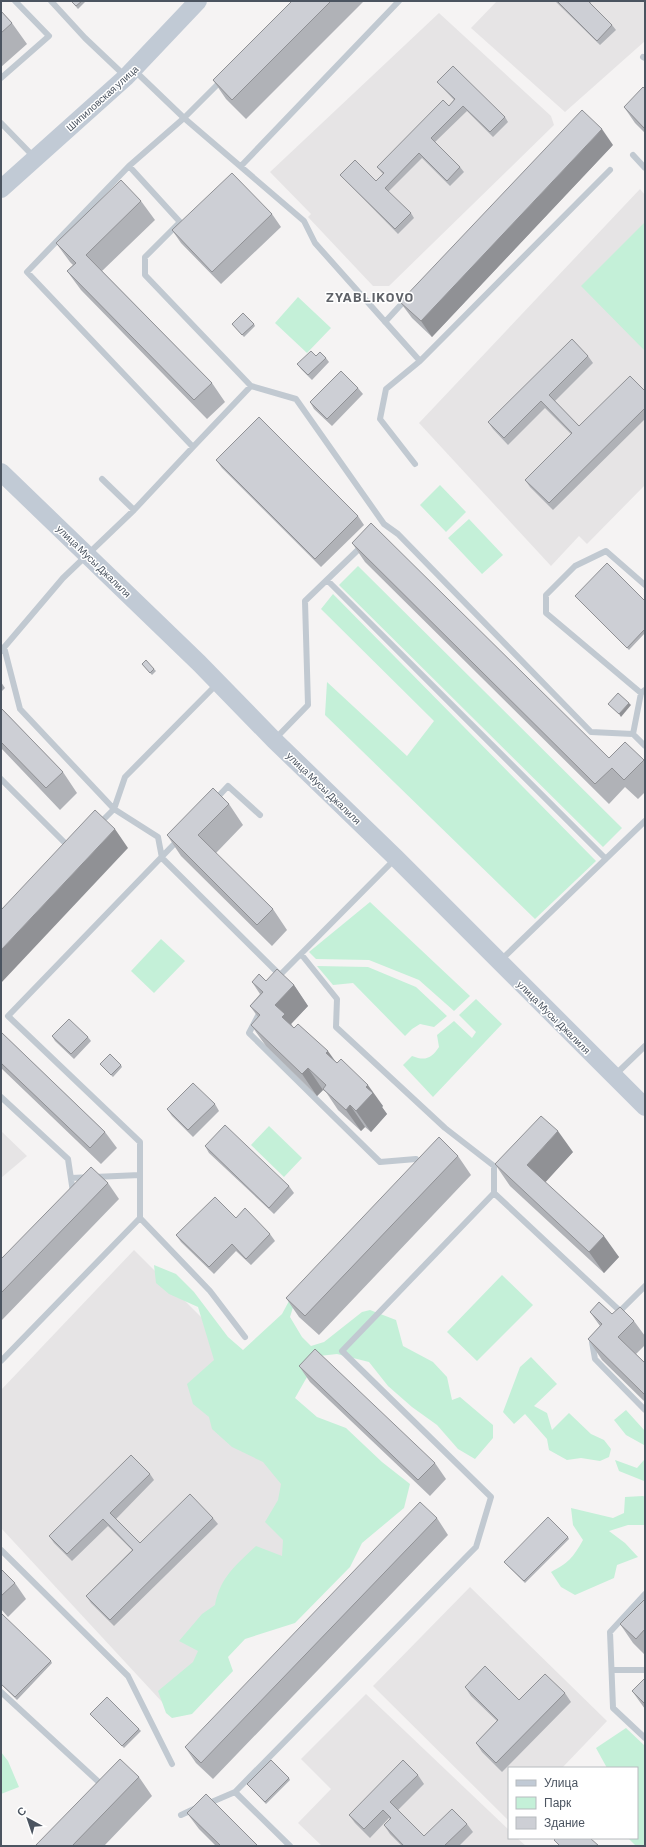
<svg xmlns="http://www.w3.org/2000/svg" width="646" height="1847" font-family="Barlow,sans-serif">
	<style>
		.education { fill: #e6e4e5 }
		.green { fill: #c4f0d8 }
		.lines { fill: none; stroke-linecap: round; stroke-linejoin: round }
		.lane { stroke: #c1c9d1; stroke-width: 6 }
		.secondary { stroke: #c1cad5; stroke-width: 18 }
		.wall { fill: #b0b2b7 }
		.shaded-wall { fill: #909195 }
		.building { fill: #cdcfd5; stroke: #909195 }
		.labels { text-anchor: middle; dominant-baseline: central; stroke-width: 3; stroke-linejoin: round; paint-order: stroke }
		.street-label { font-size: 10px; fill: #4b5460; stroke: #fff }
		.district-label { font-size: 14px; font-weight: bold; letter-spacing: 1px; fill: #5f6268; stroke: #fff }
	</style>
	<rect width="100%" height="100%" fill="#f5f3f3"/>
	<path class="education" d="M497,1H645V41L565,112L471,28Z
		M439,13L551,116L554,125L389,286H373L308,217L311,214L270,172Z
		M640,189L645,195V485L587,544L579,536L551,566L419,423Z
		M1,1131L27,1156L1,1178Z
		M134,1250L372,1488L163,1703L1,1528V1390Z
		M470,1587L607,1721L562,1768H509V1821L373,1686Z
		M366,1694L509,1830V1838H517L526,1846H322L298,1823L331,1789L301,1759Z"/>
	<path class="green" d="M645,222V351L581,286Z
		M298,297L331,328L307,353L275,323Z
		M440,485L466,512L446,532L420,505Z
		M469,519L503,555L482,574L448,538Z
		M358,566L622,828L603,847L339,585Z
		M333,594L596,861L535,919L325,715L327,682L407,756L434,721L321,609Z
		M370,902L470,996L454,1011L419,980L369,960L316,959L309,952Z
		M161,939L185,961L154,993L131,971Z
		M317,966L368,967L416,987L447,1016L434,1027L420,1024L412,1029L405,1036L353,983L333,985Z
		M476,999L502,1024L433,1097L403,1065L412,1056C425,1061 431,1059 439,1047L437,1035L454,1021L472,1038L476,1032L459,1015Z
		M269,1126L302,1158L284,1177L251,1145Z
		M154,1265L176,1274L194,1292L228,1337L243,1350L282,1314L289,1301L294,1304L290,1317L302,1337L311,1346L324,1342L362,1312L370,1310L396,1320L403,1346L433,1362L447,1377L452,1400L460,1397L493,1425V1438L475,1459L458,1449L437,1425L412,1407L388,1386L369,1362L337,1354L319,1356L295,1398L317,1417L346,1428L382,1462L410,1484L404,1508L362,1543L350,1567L295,1623L245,1639L228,1657L233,1671L192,1714L172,1718L166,1713L158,1691L193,1662L198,1651L179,1641L202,1614L215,1605C220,1577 237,1564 256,1546L282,1556L283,1540L265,1522L278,1500L281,1484L263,1462L232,1447L212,1429L209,1417L193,1404L187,1384L214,1360L198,1307L169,1294L156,1283Z
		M502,1275L533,1305L477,1361L447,1332Z
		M531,1357L557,1384L534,1406L547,1413L552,1430L569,1413L591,1434L604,1440L611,1449L609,1457L600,1461L581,1458L567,1460L549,1450L547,1439L525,1414L514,1424L503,1412L520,1367Z
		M626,1410L645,1431V1481H644L619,1471L615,1460L637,1468L644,1460V1445L626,1435L614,1420Z
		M643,1496L645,1497V1525H628L609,1531L625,1543L638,1557L617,1565L614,1578L575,1595L561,1587L551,1572C568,1563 573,1558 583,1540L573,1525L571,1508L613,1518L624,1513L625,1497Z
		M626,1728L645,1746V1846H636L628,1838H637V1768H607L596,1748Z
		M1,1752L8,1761L19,1787L1,1794Z"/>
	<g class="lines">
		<path class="lane" d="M51,1L85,38L124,75
			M643,57L645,58
			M134,70L184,118L129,166L27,272L193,447L251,386
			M1,78L49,36L15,1
			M222,80L184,118L304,221L315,243L420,361L610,170
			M1,123L34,157
			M633,155L645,168
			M129,166L180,222L145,257V275L251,386L296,399L384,524L398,534L591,732L633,734L645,746
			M241,166L399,1
			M385,322L407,298
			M415,464L380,419L386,389L420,361
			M102,479L134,510
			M327,580L606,859
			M4,647L20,709L114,809L158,837L162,858L280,975L279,977
			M1,651L63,578L134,510L193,447
			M641,693L546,613V595L575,566L606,551L645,585
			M633,734L641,693L645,690
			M276,738L308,705L305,601L363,545
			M1,779L69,847
			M214,801L228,786L260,815
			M99,824L114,809L125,777L218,683
			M178,840L8,1016L140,1142V1218L210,1291L245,1337
			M501,960L645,821
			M280,975L395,859
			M261,1010L249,1033L380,1162L416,1159
			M616,1074L645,1046
			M1,1097L68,1159L73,1192
			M71,1178L140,1175
			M494,1193L620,1311L645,1286
			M594,1339L592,1342L595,1359L645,1410
			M1,1361L140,1218
			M1,1550L128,1676L172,1764
			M645,1594L610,1632L613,1708L645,1738
			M612,1670H645
			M1,1692L102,1785
			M235,1792L290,1846
			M207,1804L235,1792L472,1551L476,1547L491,1497L342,1351L494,1193V1166L445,1128L336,1027L337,999L301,954
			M181,1815L196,1808"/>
		<path class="secondary" d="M1,189L126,77L198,1
			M1,472L199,663L274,740L396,858L645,1107"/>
	</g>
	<path class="wall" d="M71,1H86L78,9Z
		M292,1H364L246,119L226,99L213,80Z
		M555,1H593L590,3L612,25L616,30L600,45Z
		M1,11L12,23L27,44L1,67Z
		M437,82L505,117L508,122L493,137L467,111L435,142L460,167L464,172L450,186L422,158L388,192L411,213L414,218L398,234L344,179L340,175L376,181L383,174L377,167L449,106L454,100L441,86Z
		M645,89V133L635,123L624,107Z
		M613,145L432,337L412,318L400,302Z
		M141,201L155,220L102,271L212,383L225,402L207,419L81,290L67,271L73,265L70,262L56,243Z
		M272,214L281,227L221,284L181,243L172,230Z
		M232,324H254L255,326L244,337Z
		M316,356L326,358L329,362L312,380L301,369L297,364Z
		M588,356L593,363L555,401L579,426L645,391V419L553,510L530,487L525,480L571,434L545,408L508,445L493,429L488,422Z
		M358,388L363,394L332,426L314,409L310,402Z
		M216,460L358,516L364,525L321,567L222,468Z
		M352,543L609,758L644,760L645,762V792L638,799L625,787L609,804L365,562Z
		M575,596L645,601V633L629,650Z
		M142,664L154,669L156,671L152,675Z
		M1,682L5,688L1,692Z
		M1,708L63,772L77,793L60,810L1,748Z
		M229,804L243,825L216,853L273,909L287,930L272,946L181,856L167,835Z
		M266,981L294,985L308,1006L291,1024L294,1028L335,1061L383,1106L382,1107L387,1114L371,1132L365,1127L361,1131L338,1110L326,1092L323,1090L317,1096L266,1046L251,1025L258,1017L250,1006L260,994L252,982Z
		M1,1032L105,1132L117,1148L101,1164L1,1068Z
		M52,1036L88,1037L91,1041L74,1059L55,1041Z
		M100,1064L121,1065L122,1067L113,1077Z
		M215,1104L219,1111L193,1137L172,1116L167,1109Z
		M205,1146L289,1186L294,1193L274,1214L209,1153Z
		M573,1152L545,1182L619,1257L604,1273L510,1186L495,1164Z
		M458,1156L471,1175L319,1335L299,1317L286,1298Z
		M108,1183L119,1199L1,1321V1259Z
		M236,1218L270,1234L275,1241L251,1265L236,1251L214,1274L181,1242L176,1235Z
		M590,1312L612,1314L634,1321L645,1336V1345L636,1354L645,1363V1402L602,1360L588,1339L600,1326Z
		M299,1366L435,1463L446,1479L430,1496L310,1382Z
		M150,1474L154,1480L116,1519L140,1543L213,1518L218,1524L114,1626L91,1603L86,1596L132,1550L108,1526L72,1561L54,1543L49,1536Z
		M437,1518L448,1535L213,1779L196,1763L185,1747Z
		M568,1537L569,1539L525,1583L504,1562Z
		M1,1569L15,1583L26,1599L8,1617L1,1609Z
		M645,1599V1655L633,1643L620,1624Z
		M1,1615L51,1661L52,1663L17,1700L1,1684Z
		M645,1678V1709L632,1691Z
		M465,1687L519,1700L565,1693L571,1702L502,1772L482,1752L476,1743L497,1721L471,1696Z
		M90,1714L139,1729L141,1731L124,1748Z
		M418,1775L424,1784L398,1810L424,1836L467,1824L473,1832L459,1846H402L390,1834L384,1825L390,1819L389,1818L370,1838L355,1823L349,1815Z
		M139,1777L152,1796L104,1846H35Z
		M289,1778L290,1780L266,1804L247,1784Z
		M187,1813L258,1846H216L199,1829Z"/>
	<path class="shaded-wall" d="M602,129L613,145L432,337L421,321Z
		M629,703L631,705L621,717L619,714Z
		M115,829L128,848L1,983V950Z
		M294,985L308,1006L291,1024L299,1036L282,1017L275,1005Z
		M328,1051L343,1072L326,1053Z
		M308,1068L323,1090L317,1096L302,1074Z
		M368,1085L383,1106L382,1107L387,1114L371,1132L356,1111L366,1087Z
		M350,1105L365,1127L361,1131L346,1110Z
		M558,1131L573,1152L542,1186L527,1165Z
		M604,1236L619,1257L604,1273L589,1252Z"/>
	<path class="building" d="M71,1H82L76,6Z
		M292,1H331L232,100L213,80Z
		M557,1H588L612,25L597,41Z
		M1,11L12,23L1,33Z
		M453,66L505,117L490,132L463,106L431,138L460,167L447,181L419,153L385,188L411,213L395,229L340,175L355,160L376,181L384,173L377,167L443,100L449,106L455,99L437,82Z
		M643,87L645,89V129L624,107Z
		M582,110L602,129L421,321L400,302Z
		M232,173L272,214L212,272L172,230Z
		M121,180L141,201L86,255L212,383L194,400L67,271L76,263L56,243Z
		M243,313L254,324L242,335L232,324Z
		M572,339L588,356L549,395L579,426L630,376L645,391V408L549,503L525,480L572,433L541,401L504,438L488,422Z
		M311,351L316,356L320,352L326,358L308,375L297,364Z
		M341,371L358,388L327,419L310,402Z
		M259,417L358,516L315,559L216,460Z
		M371,523L609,758L625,742L644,760L624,780L612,768L595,784L352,543Z
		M607,563L645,601V629L627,648L575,596Z
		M146,660L154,669L150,673L142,664Z
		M618,693L629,703L619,714L608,704Z
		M1,708L63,772L46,788L1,742Z
		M213,788L229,804L198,835L273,909L257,925L167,835Z
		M95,810L115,829L1,950V910Z
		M277,969L294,985L275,1005L285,1014L282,1017L294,1028L298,1024L328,1051L326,1053L337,1063L341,1059L368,1085L366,1087L373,1093L356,1111L350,1105L346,1110L323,1089L326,1085L308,1068L302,1074L251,1025L260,1015L250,1006L263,992L252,982L259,974L266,981Z
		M69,1019L88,1037L71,1054L52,1036Z
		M1,1032L105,1132L90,1148L1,1063Z
		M110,1054L121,1065L111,1075L100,1064Z
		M193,1083L215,1104L188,1130L167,1109Z
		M541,1116L558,1131L527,1165L604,1236L589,1252L495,1164Z
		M225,1125L289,1186L269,1208L205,1146Z
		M439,1137L458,1156L305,1316L286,1298Z
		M91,1167L108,1183L1,1293V1259Z
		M215,1197L236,1218L245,1208L270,1234L246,1259L232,1244L209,1267L176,1235Z
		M599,1302L612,1314L620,1307L634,1321L618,1337L645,1363V1395L588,1339L602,1324L590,1312Z
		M315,1349L435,1463L418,1480L299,1366Z
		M131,1455L150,1474L110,1513L140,1543L190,1494L213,1518L110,1620L86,1596L133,1550L103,1519L67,1554L49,1536Z
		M420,1502L437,1518L201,1763L185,1747Z
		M548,1517L568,1537L524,1581L504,1562Z
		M1,1569L15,1583L1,1596Z
		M645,1599V1629L636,1639L620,1624Z
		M2,1614L51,1661L15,1697L1,1684V1615Z
		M485,1666L519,1700L545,1674L565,1693L496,1763L476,1743L498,1720L465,1687Z
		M645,1678V1704L632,1691Z
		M107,1697L139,1729L122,1746L90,1714Z
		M120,1759L139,1777L72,1846H35Z
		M271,1760L289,1778L265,1802L247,1784Z
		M403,1760L418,1775L390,1802L424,1836L452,1809L467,1824L444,1846H404L384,1825L391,1818L383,1810L364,1829L349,1815Z
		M206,1794L258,1846H221L187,1813Z
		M556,1838H590L599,1846H560L554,1840Z"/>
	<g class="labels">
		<g class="street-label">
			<text transform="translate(102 98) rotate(-42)">Шипиловская улица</text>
			<text transform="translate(94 561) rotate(44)">улица Мусы Джалиля</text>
			<text transform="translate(324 788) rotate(44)">улица Мусы Джалиля</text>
			<text transform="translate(554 1017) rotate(45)">улица Мусы Джалиля</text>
		</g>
		<g class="district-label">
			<text x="370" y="296">ZYABLIKOVO</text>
		</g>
	</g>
	<rect width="646" height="1847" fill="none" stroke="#4b5460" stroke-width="4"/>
	<rect x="508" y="1767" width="130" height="72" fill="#ffffff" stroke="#b7bbbf"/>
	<rect x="516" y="1780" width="20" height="6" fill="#c1cad5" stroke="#b7bbbf"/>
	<text x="544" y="1787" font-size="12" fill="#4b5460">Улица</text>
	<rect x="516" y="1797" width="20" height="12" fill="#c4f0d8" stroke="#b7bbbf"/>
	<text x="544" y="1807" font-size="12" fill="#4b5460">Парк</text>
	<rect x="516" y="1817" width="20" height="12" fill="#cdcfd5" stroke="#b7bbbf"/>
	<text x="544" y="1827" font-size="12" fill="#4b5460">Здание</text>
	<g transform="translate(28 1819) rotate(320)" stroke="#ffffff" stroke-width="3" paint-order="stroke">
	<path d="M0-3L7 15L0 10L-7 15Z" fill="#4b5460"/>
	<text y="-6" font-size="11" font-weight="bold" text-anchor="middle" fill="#4b5460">С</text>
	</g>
</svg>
